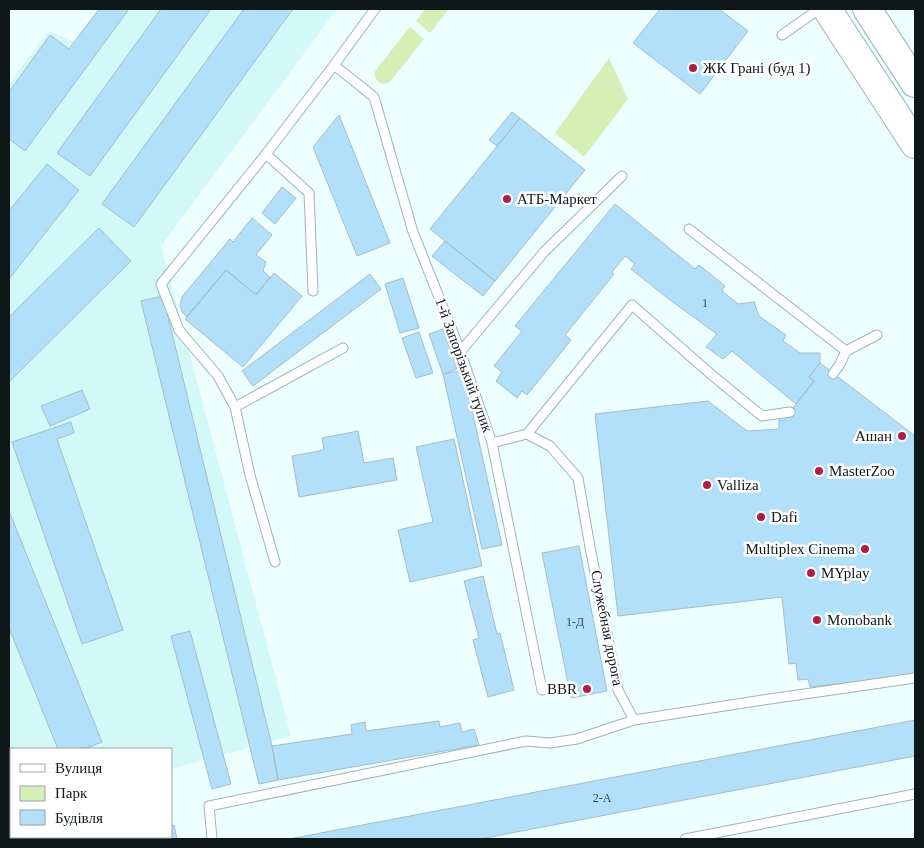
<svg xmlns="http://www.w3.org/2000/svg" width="924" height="848" font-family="'Times New Roman',serif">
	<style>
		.built { fill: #d2f8f8 }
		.green { fill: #d6efb7 }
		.building { fill: #b2e0fa; stroke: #a6bcc8 }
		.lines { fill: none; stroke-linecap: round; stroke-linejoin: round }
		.service-casing { stroke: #9ab6b6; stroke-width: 11 }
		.primary-casing { stroke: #9ab6b6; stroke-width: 30 }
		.service { stroke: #fff; stroke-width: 9 }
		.primary { stroke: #fff; stroke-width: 28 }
		.poi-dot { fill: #b01d47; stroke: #fff; stroke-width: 2 }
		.labels { text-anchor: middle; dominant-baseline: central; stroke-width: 5; stroke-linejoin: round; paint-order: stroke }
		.number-label { font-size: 12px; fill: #374a50 }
		.poi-label { font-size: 15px; fill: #0e1818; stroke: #fff; text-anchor: start }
		.street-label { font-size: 15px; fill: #0e1818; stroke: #fff }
	</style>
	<rect width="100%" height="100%" fill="#edfefe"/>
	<path class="built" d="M99,9H337L161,246L291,736L171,769V749H11V837H123L122,839H9V84L49,31L74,42Z"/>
	<path class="green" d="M425,9H449L430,33L416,21Z
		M410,27L424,39L390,82L384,84L378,82L375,77V71Z
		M609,58L628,99L584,157L555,133Z"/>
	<path class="building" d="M99,9H129L25,151L9,139V92L50,35L69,49Z
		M161,9H211L90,176L57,153Z
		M244,9H293L134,227L102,204Z
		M660,9H719L748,31L700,94L633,43Z
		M512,112L520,118L497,146L489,140Z
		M339,115L390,243L357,256L313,147Z
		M520,118L585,170L495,281L430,229Z
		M47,164L79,190L9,279V211Z
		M282,187L296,198L275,224L262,213Z
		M615,204L695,269L699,265L725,286L722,291L738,304L754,302L759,316L786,335L783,341L800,353H820V363L809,377L814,381L796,404L732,351L723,359L706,347L717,334L670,300L631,269L635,264L625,256L612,272L614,274L565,335L571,340L527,395L522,391L517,398L496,381L502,372L494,366L522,331L515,326Z
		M252,218L272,235L256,255L266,262L263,271L270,277L256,295L226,270L187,317L182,312L180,304L182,297L230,239L233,242Z
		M99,228L131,261L9,382V317Z
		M445,241L495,281L483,296L432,256Z
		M226,270L256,295L274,273L302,296L243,367L185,319Z
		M370,274L381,289L253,386L242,371Z
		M403,278L419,328L400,333L385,284Z
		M163,296L272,746L278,780L259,784L141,301Z
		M443,329L457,369L443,374L429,334Z
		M419,332L433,373L416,378L402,338Z
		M820,363L915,436V675L810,687L808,679L798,680L796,663L789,664L782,597L618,616L595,414L708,401L747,431L779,429V420H784L814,381L809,377Z
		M463,370L502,545L482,549L443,374Z
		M82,390L90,409L50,426L41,406Z
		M71,422L74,433L57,439L123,630L82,644L12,442Z
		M358,431L364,463L393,458L397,480L299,497L292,456L324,450L322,438Z
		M454,439L482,566L410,582L398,530L433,522L416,447Z
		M9,511L102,742L84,749H58L9,628Z
		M579,546L607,691L571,698L542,553Z
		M483,576L497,634L500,633L514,690L488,697L473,640L479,638L464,581Z
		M190,631L231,784L212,789L171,636Z
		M915,720V756L480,839H289Z
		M439,721L440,727L460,723L462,732L474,729L479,745L278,780L272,746L352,734L351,725L365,722L366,731Z
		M174,825L177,839H139L138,837H171V826Z
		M32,837H79V839H17Z"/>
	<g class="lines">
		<defs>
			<path id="service" d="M782,35L819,9
				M334,65L374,97L413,232L458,345L492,443L542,690
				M266,154L309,193L313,291
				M689,229L846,351
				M461,351L544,252L622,176
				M833,374L840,364L846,351L877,335
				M235,407L343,348
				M527,434L550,446L578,478L590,547L618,690L634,720
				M492,443L527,434L632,305L713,376L762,416L790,412
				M275,562L250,475L235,407L218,376L179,330L161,284L266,154L334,65L375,9
				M212,839L209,806L526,741L550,743L577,739L634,720L763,700L915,678
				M685,839L915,794"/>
			<path id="primary" d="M827,9L915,144
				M867,9L915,83"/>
		</defs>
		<use href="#service" class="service-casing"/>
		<use href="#primary" class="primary-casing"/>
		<use href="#service" class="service"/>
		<use href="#primary" class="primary"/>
	</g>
	<g class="poi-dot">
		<circle cx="693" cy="68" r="5"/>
		<circle cx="507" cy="199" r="5"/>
		<circle cx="902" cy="436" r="5"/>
		<circle cx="819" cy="471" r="5"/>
		<circle cx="707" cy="485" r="5"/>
		<circle cx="761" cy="517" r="5"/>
		<circle cx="865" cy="549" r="5"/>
		<circle cx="811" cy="573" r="5"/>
		<circle cx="817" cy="620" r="5"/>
		<circle cx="587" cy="689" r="5"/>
	</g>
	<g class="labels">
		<g class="number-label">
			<text x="705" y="303">1</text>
			<text x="575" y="622">1-Д</text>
			<text x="602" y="798">2-А</text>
		</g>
		<g class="poi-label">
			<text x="703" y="68">ЖК Грані (буд 1)</text>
			<text x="517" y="199">АТБ-Маркет</text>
			<text x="892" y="436" text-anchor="end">Ашан</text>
			<text x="829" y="471">MasterZoo</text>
			<text x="717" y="485">Valliza</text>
			<text x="771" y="517">Dafi</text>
			<text x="855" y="549" text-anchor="end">Multiplex Cinema</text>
			<text x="821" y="573">MYplay</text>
			<text x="827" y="620">Monobank</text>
			<text x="577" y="689" text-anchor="end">BBR</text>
		</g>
		<g class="street-label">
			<text transform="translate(464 365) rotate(70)">1-й Запорізький тупик</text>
			<text transform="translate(607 628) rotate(79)">Служебная дорога</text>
		</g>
	</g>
	<rect width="924" height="848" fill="none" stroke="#0e1818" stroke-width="20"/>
	<rect x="10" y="748" width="162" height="90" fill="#ffffff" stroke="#9fa3a3"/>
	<rect x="20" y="764" width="25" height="8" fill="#ffffff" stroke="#9fa3a3"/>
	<text x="55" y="773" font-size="15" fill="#0e1818">Вулиця</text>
	<rect x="20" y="786" width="25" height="15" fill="#d6efb7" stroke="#9fa3a3"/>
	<text x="55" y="798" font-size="15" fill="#0e1818">Парк</text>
	<rect x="20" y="810" width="25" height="15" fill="#b2e0fa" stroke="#9fa3a3"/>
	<text x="55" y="823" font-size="15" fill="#0e1818">Будівля</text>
</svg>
